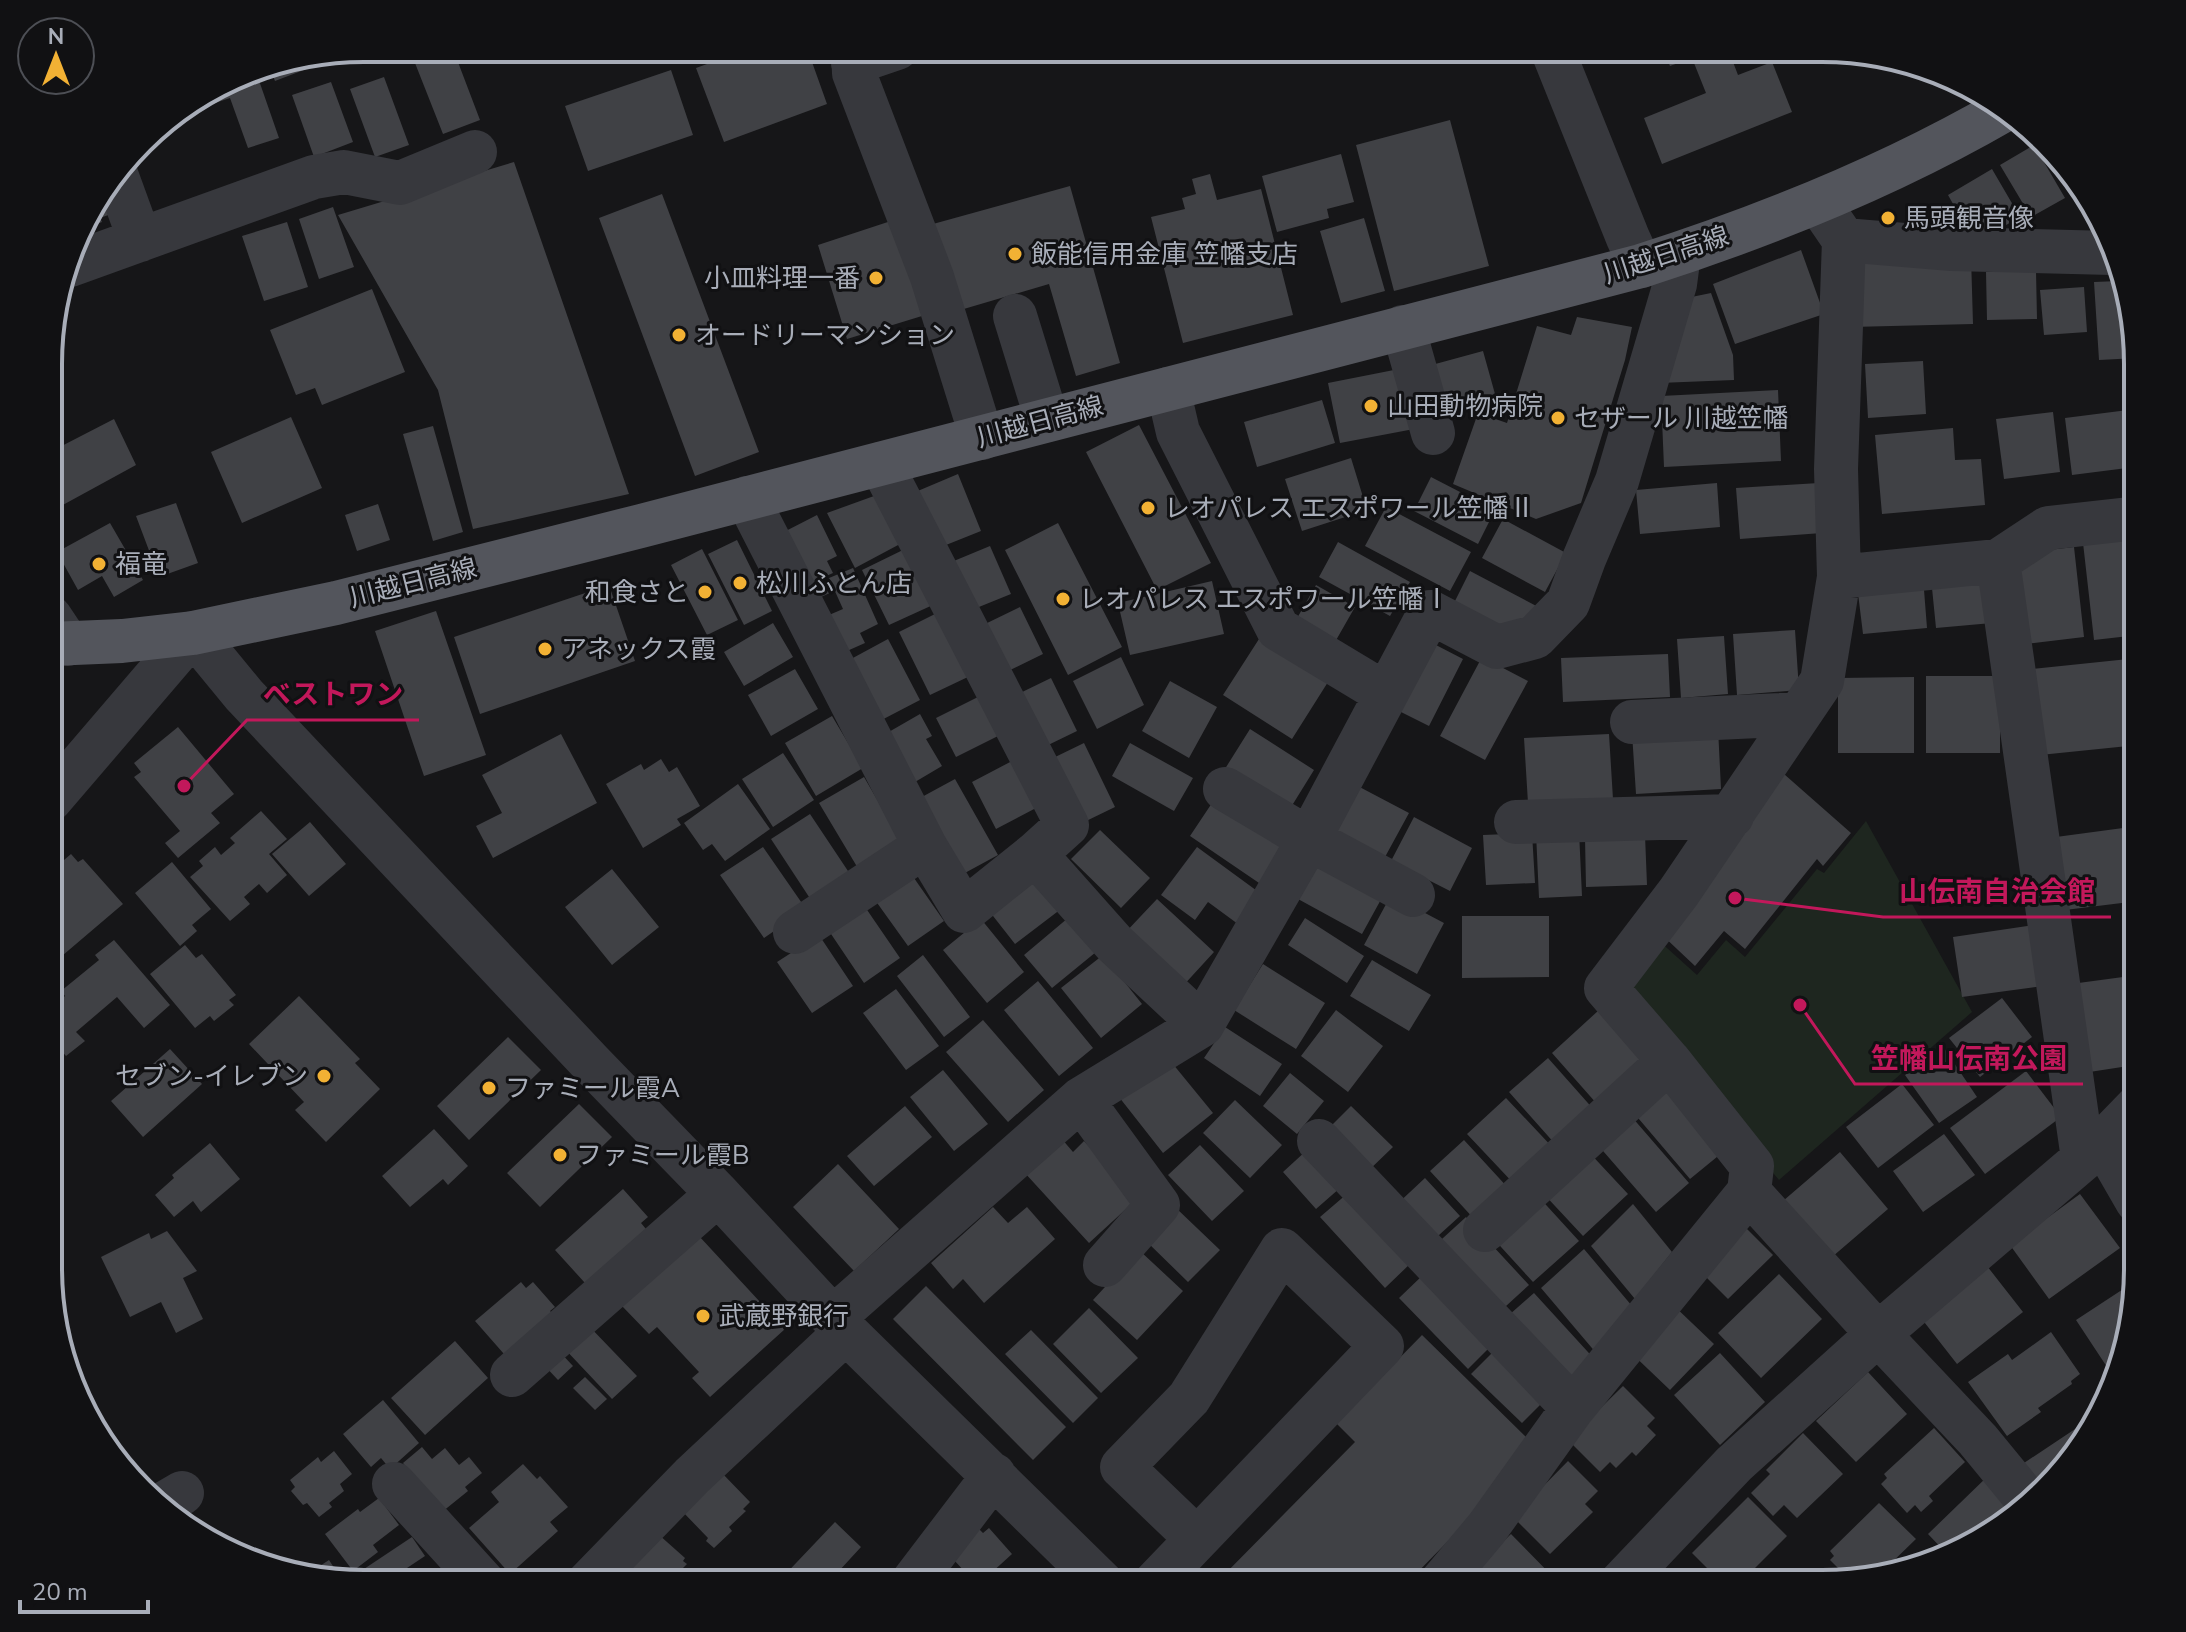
<svg xmlns="http://www.w3.org/2000/svg" width="2186" height="1632" font-family="'Nunito Sans','Noto Sans JP',sans-serif">
	<style>
		.green { fill: #1e261f }
		.building { fill: #404145 }
		.lines { fill: none; stroke-linecap: round; stroke-linejoin: round }
		.minor { stroke: #37383d; stroke-width: 44 }
		.major { stroke: #53555c; stroke-width: 44 }
		.poi-dot { fill: #f2b134; stroke: #111113; stroke-width: 3 }
		.labels { text-anchor: middle; dominant-baseline: central; stroke-width: 6; stroke-linejoin: round; paint-order: stroke }
		.poi-label { font-size: 26px; fill: #a8adb8; stroke: #111113; text-anchor: start }
		.street-label { font-size: 26px; fill: #a8adb8; stroke: #111113 }
		.rim { fill: none; stroke: #a8adb8; stroke-width: 4 }
		.leader { fill: none; stroke: #c2185b; stroke-width: 3 }
		.callout-dot { fill: #c2185b; stroke: #111113; stroke-width: 3 }
		.callout-label { font-size: 28px; text-anchor: middle; font-weight: bold; fill: #c2185b; stroke: #111113; stroke-width: 6; stroke-linejoin: round; paint-order: stroke }
	</style>
	<rect width="100%" height="100%" fill="#161618"/>
	<path class="green" d="M1866,821L1972,1012L1779,1180L1618,988L1657,939L1697,975L1726,940L1745,957L1817,869L1824,873Z"/>
	<path class="building" d="M364,48H375L329,66L325,54Z
		M751,48H807L827,104L724,142L696,68Z
		M453,49L480,120L443,134L415,63Z
		M1663,49H1728L1738,75L1772,62L1792,112L1662,164L1644,118L1706,93L1692,58L1670,66Z
		M313,56L317,65L275,81L268,64Z
		M255,69L279,138L248,148L230,98L212,104L209,95Z
		M671,70L693,135L588,171L565,106Z
		M384,77L409,145L375,157L350,89Z
		M331,82L353,142L314,157L292,95Z
		M1450,120L1489,266L1394,291L1356,145Z
		M2034,145L2065,198L2031,217L2000,165Z
		M2049,150L2067,175L2061,178L2045,152Z
		M1341,154L1354,202L1327,209L1329,218L1277,232L1262,176Z
		M514,162L629,494L473,529L438,390L338,215Z
		M1992,169L2020,217L1975,243L1948,195Z
		M1210,174L1217,200L1261,189L1293,315L1183,343L1151,217L1185,209L1182,198L1196,194L1192,179Z
		M1070,186L1120,363L1076,376L1049,284L957,311L933,224Z
		M2078,188L2079,190L2095,211H2084L2072,192Z
		M102,191L111,214L100,218L102,222L82,229L90,206Z
		M662,194L759,452L695,476L599,218Z
		M333,207L354,267L319,279L299,219Z
		M900,218L935,312L847,339L818,245Z
		M1364,218L1385,291L1341,303L1320,231Z
		M287,222L308,287L264,301L242,236Z
		M1801,250L1824,314L1735,344L1713,284Z
		M1971,256L1973,324L1851,327L1848,260Z
		M2036,271L2037,319L1987,320L1986,272Z
		M2119,281L2137,358L2099,360L2094,282Z
		M2084,287L2087,332L2044,335L2040,290Z
		M372,289L405,372L322,405L315,388L296,395L270,330Z
		M1711,293L1733,355L1734,380L1659,383L1672,301Z
		M1577,317L1632,327L1625,360L1581,503L1536,519L1453,484L1478,413L1507,423L1537,326L1571,335Z
		M1483,351L1495,394L1440,409L1428,366Z
		M1923,361L1926,414L1868,418L1865,364Z
		M1399,369L1414,429L1340,443L1328,383Z
		M1778,390L1781,461L1664,467L1661,396Z
		M1322,400L1335,443L1257,467L1244,422Z
		M2128,410L2135,467L2072,475L2065,418Z
		M2053,412L2060,472L2004,479L1996,419Z
		M291,417L322,488L242,523L211,452Z
		M114,419L136,465L50,512V452Z
		M1139,425L1211,563L1157,590L1086,452Z
		M433,426L463,532L433,541L403,434Z
		M1953,428L1955,460L1981,459L1985,505L1882,514L1875,435Z
		M1351,458L1367,510L1302,531L1285,479Z
		M958,474L981,531L936,549L913,493Z
		M1431,477L1495,510L1478,544L1414,511Z
		M1717,483L1720,527L1640,534L1636,490Z
		M1819,483L1822,533L1740,539L1736,488Z
		M874,496L900,544L855,568L827,513Z
		M176,503L198,563L159,577L136,516Z
		M378,504L390,540L357,551L345,515Z
		M1386,507L1471,552L1450,591L1365,546Z
		M817,515L837,556L827,561L833,573L824,577L832,592L810,602L776,536Z
		M1503,519L1566,553L1545,592L1482,558Z
		M110,523L143,580L114,597L102,576L78,590L57,552Z
		M1058,523L1122,647L1068,675L1005,550Z
		M2138,527V635L2094,640L2082,534Z
		M737,540L772,611L744,625L708,554Z
		M1338,542L1410,582L1390,616L1319,577Z
		M990,546L1011,594L969,611L949,563Z
		M2074,547L2084,637L2025,644L2014,554Z
		M907,548L935,604L889,625L862,570Z
		M702,549L738,620L707,635L671,565Z
		M853,568L878,624L860,633L865,643L838,655L822,618L843,609L829,578Z
		M1470,571L1542,609L1500,637L1450,611Z
		M1987,572L1992,623L1936,628L1931,578Z
		M1923,577L1927,628L1863,634L1857,585Z
		M1212,581L1224,634L1130,655L1118,603Z
		M609,585L635,661L480,714L454,637Z
		M1316,585L1355,607L1335,642L1296,620Z
		M1020,607L1043,654L1006,672L983,625Z
		M436,611L486,755L424,776L375,631Z
		M939,612L970,676L930,695L899,632Z
		M773,623L793,657L744,686L724,652Z
		M1795,630L1799,690L1737,695L1733,634Z
		M1724,636L1728,694L1681,698L1677,639Z
		M888,639L920,700L872,725L851,659Z
		M1259,639L1328,682L1292,739L1223,695Z
		M1434,644L1463,659L1429,726L1393,708Z
		M1668,654L1670,697L1563,702L1561,658Z
		M1121,657L1144,705L1097,729L1073,681Z
		M1482,657L1528,681L1485,760L1440,736Z
		M2138,658V745L2040,755L2031,669Z
		M795,669L818,709L771,736L748,695Z
		M1926,676H2000V753H1926Z
		M1914,677V753H1838V678Z
		M1051,678L1077,731L1042,748L1016,695Z
		M1170,681L1217,707L1189,758L1142,731Z
		M980,696L1000,735L956,757L936,718Z
		M920,714L932,736L926,739L942,766L915,782L887,733Z
		M832,716L863,768L816,796L785,743Z
		M178,727L234,794L211,813L220,823L178,858L165,843L180,831L134,777L141,772L134,763Z
		M1718,728L1721,789L1636,794L1632,733Z
		M1250,729L1314,770L1288,812L1223,772Z
		M561,734L597,803L493,858L476,826L502,813L482,775Z
		M1609,734L1613,799L1528,803L1524,738Z
		M1084,743L1115,807L1080,824L1049,760Z
		M1130,743L1193,778L1174,811L1112,776Z
		M783,753L814,800L773,827L742,779Z
		M661,759L669,772L677,767L700,806L677,819L681,825L643,848L606,784L641,764L644,770Z
		M1012,761L1036,808L996,829L972,782Z
		M1776,767L1851,833L1823,866L1817,859L1745,949L1724,931L1695,966L1660,933Z
		M864,777L903,844L859,870L819,803Z
		M955,779L998,855L963,874L920,798Z
		M1352,783L1409,813L1385,857L1328,827Z
		M738,784L770,829L725,861L712,844L703,850L684,823Z
		M1216,797L1288,847L1262,885L1190,836Z
		M261,811L287,839L269,854L287,875L267,893L259,884L244,897L250,904L230,921L190,877L203,866L199,861L215,847L221,855L235,843L230,838Z
		M810,814L852,877L813,903L771,839Z
		M1414,817L1472,848L1450,891L1391,861Z
		M310,822L346,864L309,896L272,854Z
		M2138,826V901L2065,910L2056,837Z
		M1100,830L1150,878L1121,908L1071,859Z
		M1579,831L1582,896L1539,898L1536,833Z
		M1532,833L1535,883L1486,885L1483,835Z
		M1645,835L1647,885L1586,887L1585,838Z
		M763,847L806,909L764,938L720,875Z
		M1197,847L1264,896L1242,927L1208,902L1195,920L1161,895Z
		M71,854L78,862L83,859L123,904L49,967L50,872Z
		M1320,859L1384,894L1362,934L1298,899Z
		M172,862L211,909L192,925L197,931L180,946L135,893Z
		M907,868L944,921L908,946L870,893Z
		M612,869L659,927L612,965L565,907Z
		M1031,871L1061,909L1015,944L986,907Z
		M1391,895L1444,923L1417,974L1364,945Z
		M1157,899L1214,952L1181,988L1123,935Z
		M863,904L900,958L864,983L827,928Z
		M1462,916H1549V977L1462,978Z
		M1068,918L1096,952L1052,988L1024,955Z
		M1305,918L1364,956L1347,983L1288,945Z
		M981,919L1024,972L987,1003L943,950Z
		M2034,925L2043,986L1962,997L1953,937Z
		M819,935L853,986L812,1013L777,962Z
		M114,940L170,1005L144,1028L117,997L76,1032L85,1041L66,1056L49,1037V1001L51,1000L55,1005L65,996L61,991L99,960L95,955Z
		M185,945L196,958L202,954L236,995L229,1000L234,1005L214,1021L210,1016L195,1028L150,974Z
		M923,955L970,1017L944,1037L897,976Z
		M1103,955L1142,1004L1101,1038L1061,988Z
		M1372,960L1431,995L1409,1031L1350,996Z
		M1263,964L1325,1003L1296,1049L1234,1010Z
		M2123,977L2135,1065L2083,1073L2071,984Z
		M1038,981L1093,1048L1059,1076L1004,1010Z
		M896,989L939,1046L906,1070L863,1013Z
		M299,996L360,1059L355,1063L380,1089L326,1142L295,1110L304,1102L249,1044Z
		M2002,998L2032,1037L1980,1077L1949,1038Z
		M1336,1010L1383,1046L1348,1092L1301,1056Z
		M1599,1010L1645,1060L1597,1104L1552,1053Z
		M983,1020L1044,1090L1008,1122L946,1052Z
		M1225,1027L1282,1064L1260,1096L1204,1058Z
		M508,1037L541,1070L469,1140L437,1106Z
		M1944,1048L1977,1097L1939,1123L1905,1075Z
		M170,1049L202,1084L143,1137L111,1101Z
		M1168,1058L1213,1113L1163,1153L1119,1097Z
		M1548,1058L1595,1111L1556,1145L1509,1092Z
		M943,1070L988,1124L954,1151L910,1097Z
		M2026,1071L2061,1117L1985,1174L1950,1128Z
		M1290,1073L1324,1101L1297,1134L1263,1106Z
		M1666,1084L1723,1152L1690,1179L1633,1112Z
		M1902,1084L1934,1125L1878,1168L1846,1127Z
		M1506,1098L1555,1150L1516,1186L1467,1134Z
		M1235,1100L1282,1145L1250,1178L1203,1133Z
		M579,1104L612,1137L540,1207L507,1173Z
		M905,1106L932,1137L874,1186L847,1156Z
		M1351,1106L1393,1147L1366,1173L1325,1132Z
		M1631,1116L1689,1183L1656,1212L1597,1144Z
		M434,1129L468,1166L448,1185L443,1179L410,1207L382,1176Z
		M1944,1134L1975,1175L1923,1212L1893,1171Z
		M1061,1138L1073,1152L1084,1141L1138,1198L1089,1243L1024,1172Z
		M1464,1140L1510,1190L1476,1221L1430,1171Z
		M210,1143L240,1179L201,1212L193,1201L174,1217L155,1195L174,1178L172,1175Z
		M1200,1145L1244,1191L1212,1221L1168,1175Z
		M1586,1149L1628,1194L1583,1236L1541,1191Z
		M1307,1150L1340,1188L1316,1209L1283,1172Z
		M1840,1152L1888,1209L1825,1263L1777,1206Z
		M838,1164L899,1229L854,1271L793,1207Z
		M1425,1178L1460,1216L1428,1245L1394,1207Z
		M623,1189L648,1217L641,1223L646,1229L585,1283L555,1250Z
		M1348,1193L1412,1262L1385,1288L1320,1217Z
		M2080,1194L2120,1248L2049,1299L2010,1245Z
		M1537,1195L1579,1241L1533,1282L1491,1236Z
		M1633,1204L1672,1252L1635,1299L1591,1246Z
		M993,1207L1008,1223L1027,1207L1055,1239L984,1303L963,1279L953,1289L931,1263Z
		M1175,1207L1220,1250L1188,1282L1144,1239Z
		M1466,1217L1529,1285L1494,1317L1431,1249Z
		M1741,1223L1773,1255L1728,1299L1696,1267Z
		M167,1231L197,1271L183,1278L203,1319L176,1333L161,1302L130,1317L101,1257L149,1233L151,1239Z
		M699,1236L785,1329L710,1397L692,1378L699,1372L657,1327L649,1334L622,1306Z
		M1584,1249L1632,1306L1597,1354L1541,1288Z
		M1139,1250L1183,1291L1137,1340L1093,1300Z
		M1987,1266L2023,1312L1957,1364L1921,1318Z
		M1424,1274L1491,1346L1468,1369L1399,1298Z
		M1779,1274L1822,1319L1761,1378L1718,1333Z
		M2137,1280V1289L2121,1358L2107,1367L2076,1320Z
		M521,1282L526,1288L533,1282L555,1307L550,1311L552,1313L504,1354L475,1321Z
		M926,1286L1066,1427L1033,1460L893,1319Z
		M1534,1293L1598,1363L1566,1393L1501,1322Z
		M1670,1302L1714,1344L1670,1390L1626,1348Z
		M1089,1308L1138,1358L1101,1393L1053,1344Z
		M587,1324L637,1376L612,1399L562,1346Z
		M1031,1330L1098,1398L1073,1423L1005,1354Z
		M2051,1332L2080,1374L2071,1381L2072,1384L2038,1408L2041,1412L2007,1436L1968,1382L2008,1354L2012,1360Z
		M1422,1335L1528,1439L1459,1530L1406,1584H1215L1355,1442L1336,1423Z
		M455,1341L488,1378L425,1435L391,1398Z
		M1496,1349L1547,1398L1522,1423L1471,1374Z
		M558,1350L573,1366L558,1380L543,1364Z
		M1720,1353L1765,1402L1720,1445L1674,1395Z
		M1868,1372L1907,1414L1856,1462L1816,1421Z
		M585,1377L607,1399L595,1410L573,1388Z
		M1623,1386L1655,1418L1647,1426L1656,1435L1636,1456L1632,1452L1616,1468L1610,1462L1600,1472L1568,1440Z
		M383,1400L419,1443L390,1469L381,1458L371,1467L343,1434Z
		M2099,1413L2060,1476L2037,1494L2018,1467Z
		M1934,1428L1965,1462L1929,1496L1933,1501L1921,1512L1915,1505L1907,1513L1881,1484L1887,1478L1884,1474Z
		M1803,1433L1843,1474L1797,1518L1784,1505L1773,1516L1751,1493L1770,1474L1766,1470Z
		M422,1447L432,1459L445,1448L459,1465L469,1457L482,1473L465,1487L468,1491L442,1512L403,1463Z
		M334,1451L352,1474L340,1484L344,1491L329,1503L332,1507L319,1517L307,1503L303,1505L291,1491L295,1487L290,1480L318,1457L321,1462Z
		M1568,1461L1598,1491L1585,1504L1593,1512L1550,1554L1513,1517Z
		M523,1464L537,1479L540,1476L568,1507L550,1522L558,1531L510,1574L469,1528L499,1502L491,1492Z
		M720,1471L750,1502L743,1509L746,1511L729,1527L732,1531L714,1548L706,1541L708,1538L681,1510Z
		M1990,1474L2021,1506L1962,1552L1948,1555L1928,1534Z
		M1748,1497L1787,1536L1739,1584H1723L1692,1553Z
		M379,1498L399,1525L373,1545L378,1552L353,1571L325,1534L358,1509L360,1512Z
		M1879,1503L1916,1539L1885,1569L1848,1578L1830,1560L1834,1556L1830,1551Z
		M835,1522L861,1547L827,1584H781L778,1582Z
		M976,1526L983,1533L989,1528L1012,1554L979,1584H976L954,1560Z
		M658,1534L685,1558L683,1561L687,1564L668,1583H615Z
		M1511,1534L1560,1584H1459Z
		M412,1537L425,1556L407,1568L417,1583H361L355,1575Z
		M329,1560L344,1583L306,1575Z
		M446,1567L468,1583H425Z
		M1023,1568L1039,1584H1006Z
		M1814,1568L1829,1583L1799,1584Z
		M723,1570L732,1578L739,1570L754,1584H711Z
		M1668,1570L1682,1584H1655Z"/>
	<g class="lines">
		<path class="minor" d="M853,48L854,73L932,277L982,438
			M1552,49L1628,238L1641,266
			M853,63L897,48
			M116,174L140,240
			M1844,240L1952,249L2112,253
			M70,265L314,177L344,172L400,183L475,152
			M1015,316L1047,420
			M1403,327L1433,433
			M1168,389L1178,432L1278,629L1386,694
			M881,464L1067,825L1035,854
			M747,498L925,846L964,911L1035,854L1115,944L1202,1025
			M1839,577L1998,561
			M50,617L68,644
			M1632,722L1799,714
			M1225,789L1309,839L1413,895
			M50,800L193,633L244,695L591,1063L718,1194L846,1332L1103,1584
			M1516,822L1732,816
			M795,932L925,846
			M1081,1099L1158,1205L1105,1265
			M1319,1141L1573,1408
			M2103,1142L2137,1201
			M2083,1159L1998,561L2048,528L2129,519
			M1749,1192L1878,1334L1978,1440L2028,1501
			M1485,1230L1669,1061
			M833,1318L1081,1099L1202,1025L1309,839L1430,612L1497,647L1535,637L1568,603L1584,559L1617,481L1675,284L1679,254
			M512,1375L718,1194
			M394,1484L484,1583
			M158,1507L182,1493
			M588,1583L692,1476L846,1332
			M911,1584L994,1475
			M1154,1584L1382,1346L1282,1250L1189,1398L1122,1467L1197,1539
			M1440,1584L1487,1528L1573,1408L1749,1192L1752,1166L1669,1061L1606,988L1679,892L1822,681L1839,577L1836,469L1844,240L1818,202
			M1620,1584L1734,1464L1878,1334L2103,1142L2137,1107"/>
		<path class="major" d="M50,644L122,641L193,633L336,603L641,526L1641,266C1766,226 1890,176 2004,110"/>
	</g>
	<g class="poi-dot">
		<circle cx="1888" cy="218" r="8"/>
		<circle cx="1015" cy="254" r="8"/>
		<circle cx="876" cy="278" r="8"/>
		<circle cx="679" cy="335" r="8"/>
		<circle cx="1371" cy="406" r="8"/>
		<circle cx="1558" cy="418" r="8"/>
		<circle cx="1148" cy="508" r="8"/>
		<circle cx="99" cy="564" r="8"/>
		<circle cx="740" cy="583" r="8"/>
		<circle cx="705" cy="592" r="8"/>
		<circle cx="1063" cy="599" r="8"/>
		<circle cx="545" cy="649" r="8"/>
		<circle cx="324" cy="1076" r="8"/>
		<circle cx="489" cy="1088" r="8"/>
		<circle cx="560" cy="1155" r="8"/>
		<circle cx="703" cy="1316" r="8"/>
	</g>
	<g class="labels">
		<g class="poi-label">
			<text x="1904" y="218">馬頭観音像</text>
			<text x="1031" y="254">飯能信用金庫 笠幡支店</text>
			<text x="860" y="278" text-anchor="end">小皿料理一番</text>
			<text x="695" y="335">オードリーマンション</text>
			<text x="1387" y="406">山田動物病院</text>
			<text x="1574" y="418">セザール 川越笠幡</text>
			<text x="1164" y="508">レオパレス エスポワール笠幡Ⅱ</text>
			<text x="115" y="564">福竜</text>
			<text x="756" y="583">松川ふとん店</text>
			<text x="689" y="592" text-anchor="end">和食さと</text>
			<text x="1079" y="599">レオパレス エスポワール笠幡Ⅰ</text>
			<text x="561" y="649">アネックス霞</text>
			<text x="308" y="1076" text-anchor="end">セブン-イレブン</text>
			<text x="505" y="1088">ファミール霞A</text>
			<text x="576" y="1155">ファミール霞B</text>
			<text x="719" y="1316">武蔵野銀行</text>
		</g>
		<g class="street-label">
			<text transform="translate(1666 255) rotate(-18)">川越日高線</text>
			<text transform="translate(1040 422) rotate(-15)">川越日高線</text>
			<text transform="translate(413 583) rotate(-14)">川越日高線</text>
		</g>
	</g>
	<path d="M0 0H2186V1632H0ZM364 62H1822A302 302 0 0 1 2124 364V1268A302 302 0 0 1 1822 1570H364A302 302 0 0 1 62 1268V364A302 302 0 0 1 364 62Z" fill="#111113" fill-rule="evenodd"/>
	<path class="rim" d="M364 62H1822A302 302 0 0 1 2124 364V1268A302 302 0 0 1 1822 1570H364A302 302 0 0 1 62 1268V364A302 302 0 0 1 364 62Z"/>
	<path class="leader" d="M184 786L247 720H419M1735 898L1883 917H2111M1800 1005L1855 1084H2083"/>
	<g class="callout-dot">
		<circle cx="184" cy="786" r="8"/>
		<circle cx="1735" cy="898" r="8"/>
		<circle cx="1800" cy="1005" r="8"/>
	</g>
	<g class="callout-label">
		<text x="333" y="704">ベストワン</text>
		<text x="1997" y="901">山伝南自治会館</text>
		<text x="1969" y="1068">笠幡山伝南公園</text>
	</g>
	<g transform="translate(56 56)"><circle r="38" fill="#111113" stroke="#4d4f55" stroke-width="2"/>
	<path d="M0-6L14 30L0 20L-14 30Z" fill="#f2b134"/>
	<text y="-12" font-size="22" font-weight="bold" text-anchor="middle" fill="#a8adb8">N</text>
	</g>
	<path d="M20 1600v12h128v-12" fill="none" stroke="#a8adb8" stroke-width="4"/>
	<text x="32" y="1600" font-size="24" fill="#a8adb8" stroke="#111113" stroke-width="6" paint-order="stroke">20 m</text>
</svg>
